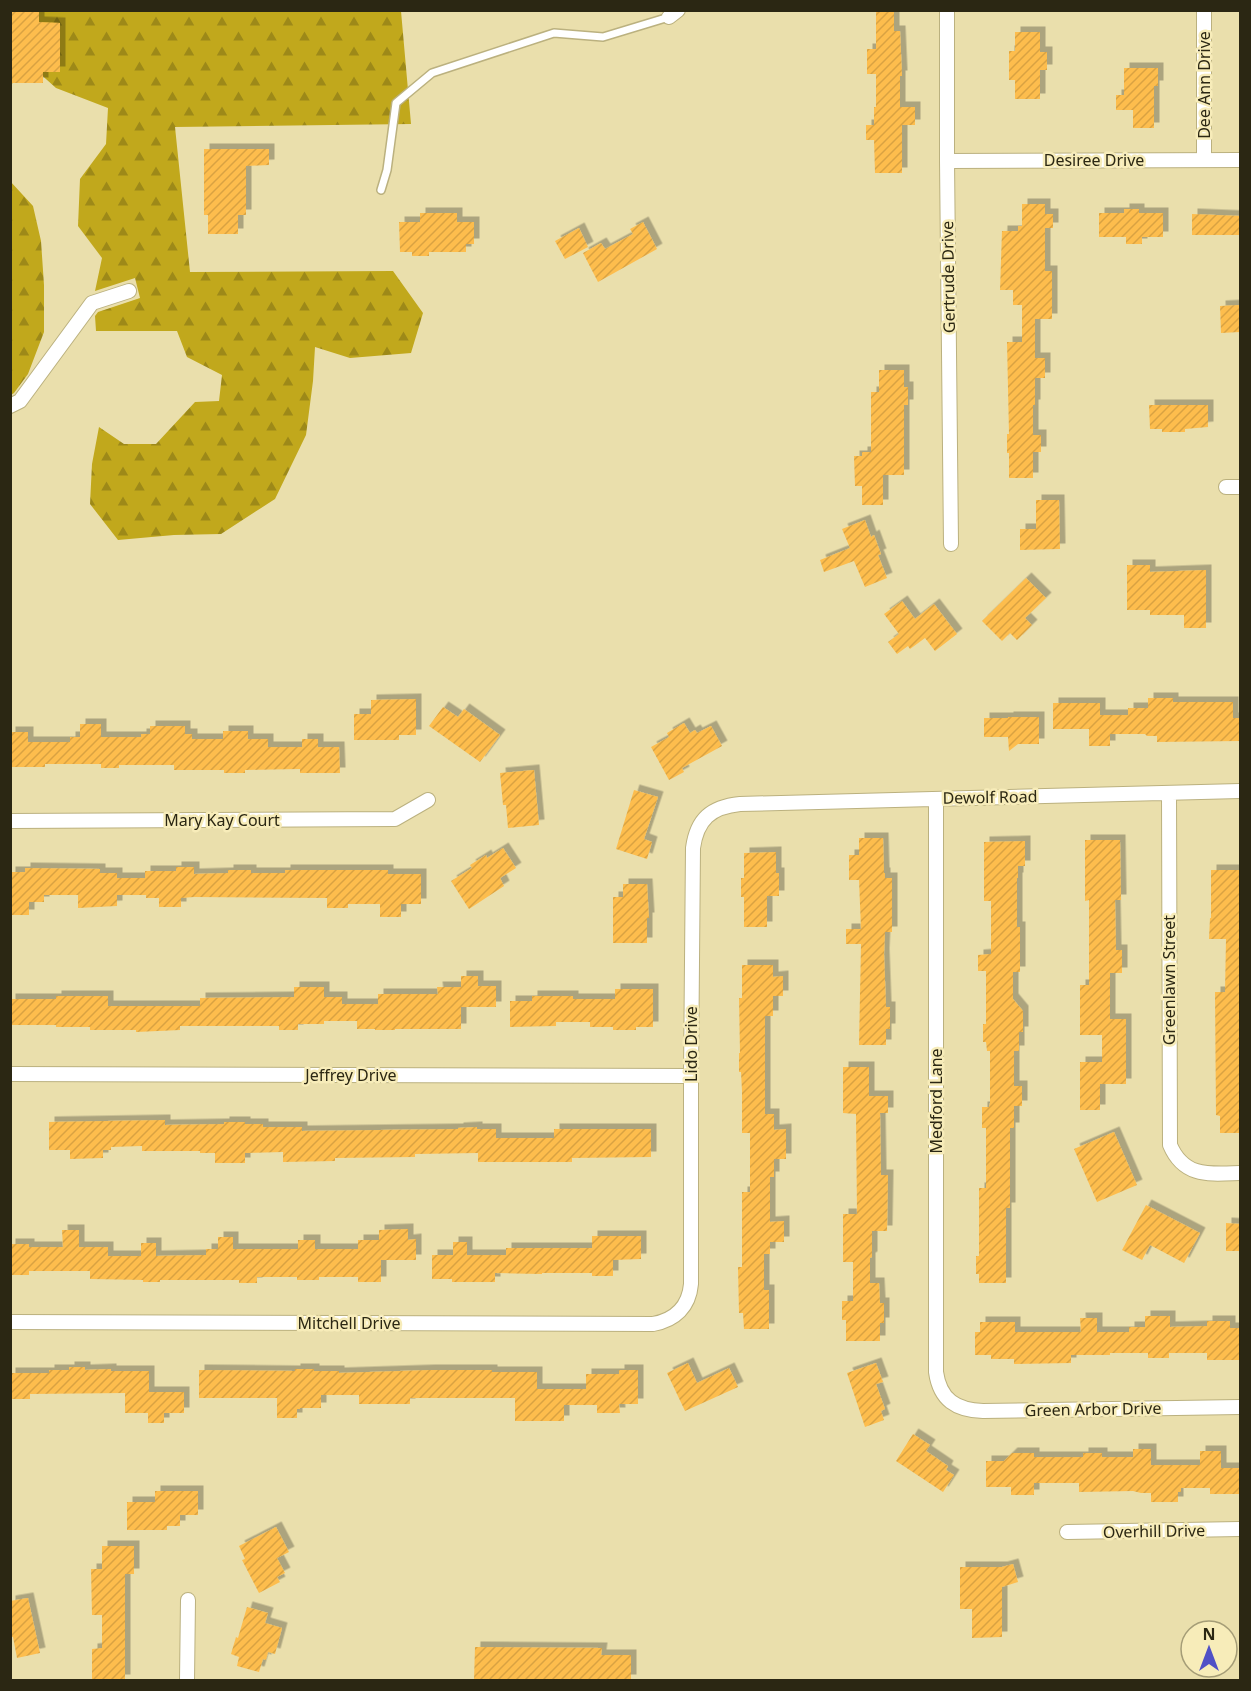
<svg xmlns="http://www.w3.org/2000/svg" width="1251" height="1691" font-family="'Noto Sans',sans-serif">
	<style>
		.forest { fill: url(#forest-firs) }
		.building { fill: url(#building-hatch); filter: url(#shadow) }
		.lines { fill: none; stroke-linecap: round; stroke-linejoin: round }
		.lane-casing { stroke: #bbb17f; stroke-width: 10 }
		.street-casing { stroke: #bbb17f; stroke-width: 16 }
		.lane { stroke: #fff; stroke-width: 7 }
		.street { stroke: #fff; stroke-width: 14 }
		.labels { text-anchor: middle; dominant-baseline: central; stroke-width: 5; stroke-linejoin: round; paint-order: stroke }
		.street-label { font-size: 16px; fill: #2b2713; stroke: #f7ecb9 }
	</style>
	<defs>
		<pattern id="forest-firs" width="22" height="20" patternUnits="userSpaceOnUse" patternTransform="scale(1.5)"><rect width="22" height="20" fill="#c1a81c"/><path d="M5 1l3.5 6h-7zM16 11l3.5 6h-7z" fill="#9d8918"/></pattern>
		<pattern id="building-hatch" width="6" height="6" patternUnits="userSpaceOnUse" patternTransform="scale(1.5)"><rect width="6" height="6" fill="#fdbd4d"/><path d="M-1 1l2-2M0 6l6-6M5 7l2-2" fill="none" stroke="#d9a242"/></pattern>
		<filter id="shadow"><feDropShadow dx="5.5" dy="-5.5" stdDeviation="0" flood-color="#0004"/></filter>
	</defs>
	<rect width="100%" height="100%" fill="#eadfac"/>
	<path class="forest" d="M10,11H401L411,124L175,127L190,272L393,271L423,313L411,353L350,358L315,347L313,381L306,435L275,499L221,534L174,535L118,540L90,504L92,464L99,427L124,444H156L195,402L219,401L222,375L187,357L177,331H96L95,316L98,312L140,298L135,278L95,291L102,258L78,226L80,179L106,144L108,108L56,88L37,71L11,84Z
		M10,181L33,206L41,241L44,285V332L28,374L14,393L11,395Z"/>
	<path class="building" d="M876,10H894V31H900L902,76H900V107H915V125H902V173H875L874,140H866V125H874V107H876V74H867V49H876Z
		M10,11L39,12V22L60,23V72H43V83H10Z
		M1015,32H1040V52H1047V70H1040V99H1015V80H1009V51H1015Z
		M1124,68H1158V86H1154V128H1133V110H1116V95H1124Z
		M204,149H269V165L246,166V215H238V234H208V215H204Z
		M1022,204H1045V214H1053V228H1045V271H1052V319H1035V358H1045V378H1035V405H1033V435H1041V452H1033V478H1009V453H1007V434H1009L1007,342H1022V305H1013V290H1000L1002,231H1018V226H1022Z
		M1124,209H1139V213H1163V237H1142V244H1126V237H1099V213H1124Z
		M420,213H457V222H474V244H466V252H429V256H412V252H400L399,222H420Z
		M1192,214L1240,216V235H1192Z
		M643,222L657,249L598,282L583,253L601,243L605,249L633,234L630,229Z
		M579,228L588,247L565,259L555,241Z
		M1240,305V332L1221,333L1220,306Z
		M879,370H904V387H908V405H904V475H883V505H862V486H855L854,456H862V452H871V392H879Z
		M1149,405H1208V427L1185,429V432H1162V429H1150Z
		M1036,500H1059L1060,549L1020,550V529H1036Z
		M865,520L871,537L874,535L881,554L878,555L887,578L865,587L854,561L824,572L820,560L850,548L842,529Z
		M1127,565H1150V572L1206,570V628H1184V615H1150V610H1127Z
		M1026,578L1046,598L1025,618L1032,625L1017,640L1010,633L1002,641L982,621Z
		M902,601L915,619L934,604L957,634L935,651L925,638L910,649L908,646L897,654L888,642L899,634L884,614Z
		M1148,698H1173V702H1233V718H1240V741L1157,742V736H1147L1145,734H1110V746H1089V729H1053V703H1100V715H1128V708H1148Z
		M416,699V735H399V740H354V714H371V700Z
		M443,707L458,717L464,709L500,735L480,762L429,726Z
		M1008,717H1039V744H1018L1009,751L1008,737H984V718H1008Z
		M684,723L690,733L695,730L697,733L711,726L722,746L682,768L684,772L669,780L651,747L669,737L667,733Z
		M80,724H101V737H141V734H150V726H185V734H192V739H223V731H248V739H268V747H302V739H318V747H339L340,773H300V769L245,770V773H224V770H174V765H119V768H101V764H45V767H10V732H28V742H70V737H80Z
		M534,770L539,825L508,828L506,805H503L500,773Z
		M634,790L658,797L644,839L652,842L647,859L616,849Z
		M859,838H883L884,873H885V878H892V932H885L884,954L886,1007H890V1029H886V1045H859L861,944H846V929H861L859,880H849V855H859Z
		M1085,840H1120L1121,900H1115L1116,950H1122V973H1110V1019H1126V1084H1100V1110H1080V1062H1102V1035H1080V985H1089V900L1085,901Z
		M1025,841V866H1018V878H1017V927H1020V972H1013V999L1023,1011V1032H1019V1051H1014V1086H1022V1106H1014V1128H1010V1208H1006V1283H979V1274H976V1256H979V1188H986V1128H982V1107H989L990,1103V1051H987L986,1042H983V1024H986V971H978V955L991,954V901H984V842Z
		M503,848L516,868L500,878L504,886L469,909L451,881L472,868L470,865L486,855L487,858Z
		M776,852V873H779V896H767V927H744V897H741V878H744V853Z
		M176,867H194V874L228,873V870H251V873H285V870H388V874H421V904H401V917H380V904H348V908H327V898L194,897L181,898V907H159V898H146V895H117V906L78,908V895H44V902H29V915H10V872H25V868L100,869V873H117V878H145V871H176Z
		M1211,870H1240V1133H1220V1116L1216,1115L1215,992H1225L1226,939H1209L1210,918H1211Z
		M623,884H647L649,918H647V943H613V897H623Z
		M742,965H773V977L783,976V996H773V1016H765V1114H774V1130L786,1129V1159H774V1177H770V1222L784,1221V1242H770V1254H764V1290H769V1329H744L743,1313H739L738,1267H742V1192H750V1133H742V1091L741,1072H739V1053H740L739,998H742Z
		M461,976H478V986H496V1007H461V1029H395V1030H375V1029H357V1021H324V1024H298V1030H279V1026H180V1030L136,1032V1030H90V1027H56V1025H10V999H56V996H108V1006H200V998L294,997V987H324V997H342V1004H378V994H438L437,987H461Z
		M615,989H653V1027H636V1030H613V1027H590V1022H556V1026L510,1027V1001H532V996H573V999H615Z
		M843,1067H869V1096H888V1113H880L881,1175H888L887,1231H872V1257L870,1258V1283H879L880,1303H884V1323H880V1341H846V1320H842V1301H853V1262H843V1214H857L856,1114L843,1113Z
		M165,1120V1125L224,1124V1122H245V1124H263V1127H302V1131L458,1129V1128L477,1127V1129H496V1138H554V1129H651V1157L572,1158V1162H478V1153L415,1154V1157L335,1158V1161L283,1162V1152L245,1153V1163H215V1153H200V1151H142V1146L111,1147V1150H103V1158L70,1159V1150H49V1122Z
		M1114,1132L1137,1185L1097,1202L1074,1149Z
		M1146,1205L1200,1233L1184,1263L1150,1245L1142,1260L1122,1250Z
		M1226,1223L1240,1224V1251H1226Z
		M408,1229V1240L416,1239V1260H381V1282H358V1277H319V1280H297V1277H257V1283H239V1280H160V1282H143V1280L90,1279V1271H29V1275H10V1244H29V1247H63L62,1230H79V1247H108V1256H141V1243H156V1256L206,1255V1249H218V1237H233V1249H298V1240H315V1249H358V1240H379V1230Z
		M592,1236H641V1259L613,1260V1276H592V1273H542V1274L495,1273V1282H452V1279H432V1255H453V1242H467V1255H506V1248H592Z
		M1145,1316H1170V1327L1207,1326V1321H1230V1328H1240V1360H1207V1353H1169V1358H1148V1353H1110V1355H1071V1363L1014,1364V1359H991V1355H975V1332H980V1322H1015V1332H1081L1080,1318H1097V1332H1129V1327H1145Z
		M688,1363L697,1383L729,1368L738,1387L685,1411L667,1373Z
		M876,1363L883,1382L876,1384L885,1409L881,1411L884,1420L865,1427L847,1373Z
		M69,1367H85V1370L111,1369V1371H149V1392H184V1413H164V1423H148V1413H125V1393L30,1394V1399H10V1373H49V1370H69Z
		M295,1369H314V1371H339V1373L430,1370H492V1372H537V1389H586V1374H619V1370H638V1404H619L620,1413H597V1405H564V1421H515V1398H410V1404H359V1395H321V1408H300V1409H297V1418H277V1398H199V1370L295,1371Z
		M913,1434L930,1445L926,1451L948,1466L946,1470L954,1475L943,1492L896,1461Z
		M1133,1449H1151V1465H1200V1451H1221V1468H1240V1494H1210V1488H1181V1492H1178V1502H1151V1493H1141L1133,1491L1079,1492V1483H1034V1495H1011V1487H986V1461H1004L1012,1453H1034V1457H1083V1453H1102V1457H1133Z
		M155,1491H198V1515H180V1526H167V1530H127V1502H155Z
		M276,1527L289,1552L277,1558L285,1573L277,1577L280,1582L259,1593L242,1560L245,1559L239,1546Z
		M102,1546H134V1574H125V1680H92V1649L102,1648V1615H92L91,1569H102Z
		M1013,1564L1018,1582L1002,1587V1637L972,1638V1609H960V1567H1002Z
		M28,1598L40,1653L17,1658L13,1637H10V1601Z
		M247,1607L268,1613L265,1623L282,1628L275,1654L268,1652L266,1660L263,1659L259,1672L237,1666L239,1657L231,1654L236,1637L238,1638Z
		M475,1647L602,1648L601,1655H631V1680H474Z"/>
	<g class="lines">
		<defs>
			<path id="lane" d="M381,190L387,170L396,103L432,73L554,33L603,37L669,17"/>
			<path id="street" d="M947,10V161L951,544
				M1204,10V160
				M669,17L678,10
				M947,161L1240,160
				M10,406L20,401L92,303L129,291
				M1226,487H1240
				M1169,793L1170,1145C1184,1178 1210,1174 1240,1173
				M936,799V1372C940,1400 956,1410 983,1411L1240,1407
				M10,821L395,819L428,800
				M10,1074L691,1076
				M10,1322L653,1324C675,1320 689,1307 691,1284V1076L693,848C697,819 711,807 740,804L1240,791
				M1067,1532L1240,1529
				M187,1680L188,1600"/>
		</defs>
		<use href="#lane" class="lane-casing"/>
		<use href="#street" class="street-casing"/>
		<use href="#lane" class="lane"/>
		<use href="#street" class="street"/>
	</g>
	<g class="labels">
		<g class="street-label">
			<text transform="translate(1204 85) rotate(-90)">Dee Ann Drive</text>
			<text x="1094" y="160">Desiree Drive</text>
			<text transform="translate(948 277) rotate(-91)">Gertrude Drive</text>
			<text transform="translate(990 797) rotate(-1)">Dewolf Road</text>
			<text x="222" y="820">Mary Kay Court</text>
			<text transform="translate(1169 980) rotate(-90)">Greenlawn Street</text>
			<text transform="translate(691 1044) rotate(-90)">Lido Drive</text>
			<text x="351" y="1075">Jeffrey Drive</text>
			<text transform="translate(936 1101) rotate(-90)">Medford Lane</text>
			<text x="349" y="1323">Mitchell Drive</text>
			<text transform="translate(1093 1409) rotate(-1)">Green Arbor Drive</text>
			<text transform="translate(1154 1531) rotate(-1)">Overhill Drive</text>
		</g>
	</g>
	<rect width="1251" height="1691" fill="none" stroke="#2b2713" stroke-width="24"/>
	<g transform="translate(1209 1649)"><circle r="28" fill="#f7ecb9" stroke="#a59d77" stroke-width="1.5"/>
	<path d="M0-4.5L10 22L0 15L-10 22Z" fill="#5050c6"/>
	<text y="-9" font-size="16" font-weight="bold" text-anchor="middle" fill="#2b2713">N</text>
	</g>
</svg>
